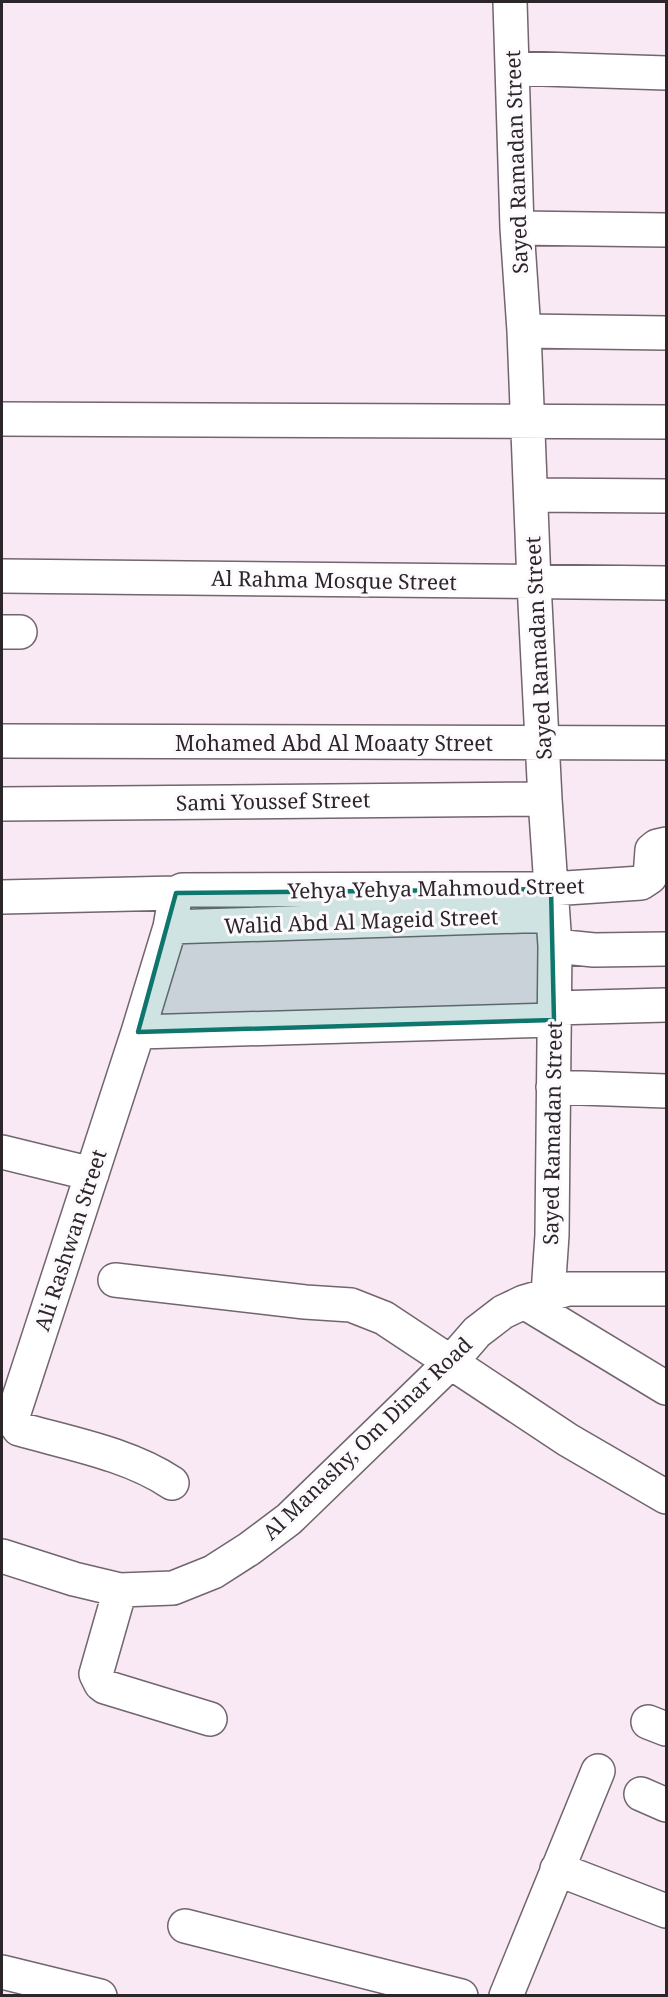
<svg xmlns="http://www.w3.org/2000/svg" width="668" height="1997" font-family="'Noto Serif',serif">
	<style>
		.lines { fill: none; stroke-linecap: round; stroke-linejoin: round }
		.street-casing { stroke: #71656e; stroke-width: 36 }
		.street { stroke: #fff; stroke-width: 33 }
		.marked { fill: #0f766e; fill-opacity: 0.2; stroke: #0f766e; stroke-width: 4.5; stroke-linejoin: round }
		.labels { text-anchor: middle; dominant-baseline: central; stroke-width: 6; stroke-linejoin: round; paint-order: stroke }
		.street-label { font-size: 21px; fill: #2c262a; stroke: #fdfafd }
	</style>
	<rect width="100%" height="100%" fill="#f8e9f4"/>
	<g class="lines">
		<defs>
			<path id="street" d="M510,2L517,228L524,331L534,583L545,799L555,946L552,1235L548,1294
				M512,68L666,73
				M517,228L666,230
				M524,331L666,333
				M2,419L666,422
				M531,495L666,496
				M2,576L666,583
				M2,632H20
				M2,741L666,743
				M2,804L545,799
				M2,897L176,893L182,890L551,889L641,883L650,877L652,850L657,846L666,844
				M170,927L553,915
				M555,946L594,950L666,949
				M554,1008L666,1005
				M138,1032L554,1020
				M553,1087L666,1091
				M2,1152L92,1174
				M115,1280L305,1302L351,1305L384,1318L568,1440L666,1497
				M524,1302L666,1388
				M172,1483C129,1454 68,1443 19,1429L12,1419L138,1032L170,927L176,893
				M2,1556L74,1579L120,1590L173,1588L213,1572L249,1549L289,1519L450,1363L477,1332L503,1312L524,1302L568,1289H666
				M120,1590L96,1674L101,1684L105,1687L210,1719
				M648,1722L666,1729
				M641,1794L666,1805
				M557,1869L666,1911
				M185,1926L461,1996
				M2,1972L100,1996
				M506,1996L598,1771"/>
		</defs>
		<use href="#street" class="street-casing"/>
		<use href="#street" class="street"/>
	</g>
	<path class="marked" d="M551,889L554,1020L138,1032L176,893Z"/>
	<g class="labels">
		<g class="street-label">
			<text transform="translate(516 162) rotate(-92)">Sayed Ramadan Street</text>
			<text transform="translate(334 580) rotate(1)">Al Rahma Mosque Street</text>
			<text transform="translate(538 648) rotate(-93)">Sayed Ramadan Street</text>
			<text x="334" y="743">Mohamed Abd Al Moaaty Street</text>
			<text transform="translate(273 801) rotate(-1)">Sami Youssef Street</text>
			<text transform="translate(436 888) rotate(-1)">Yehya Yehya Mahmoud Street</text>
			<text transform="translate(361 921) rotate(-2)">Walid Abd Al Mageid Street</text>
			<text transform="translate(552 1133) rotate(-89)">Sayed Ramadan Street</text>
			<text transform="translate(70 1240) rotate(-72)">Ali Rashwan Street</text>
			<text transform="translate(367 1438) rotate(-44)">Al Manashy, Om Dinar Road</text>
		</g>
	</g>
	<rect width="668" height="1997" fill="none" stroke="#2c262a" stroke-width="6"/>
</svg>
